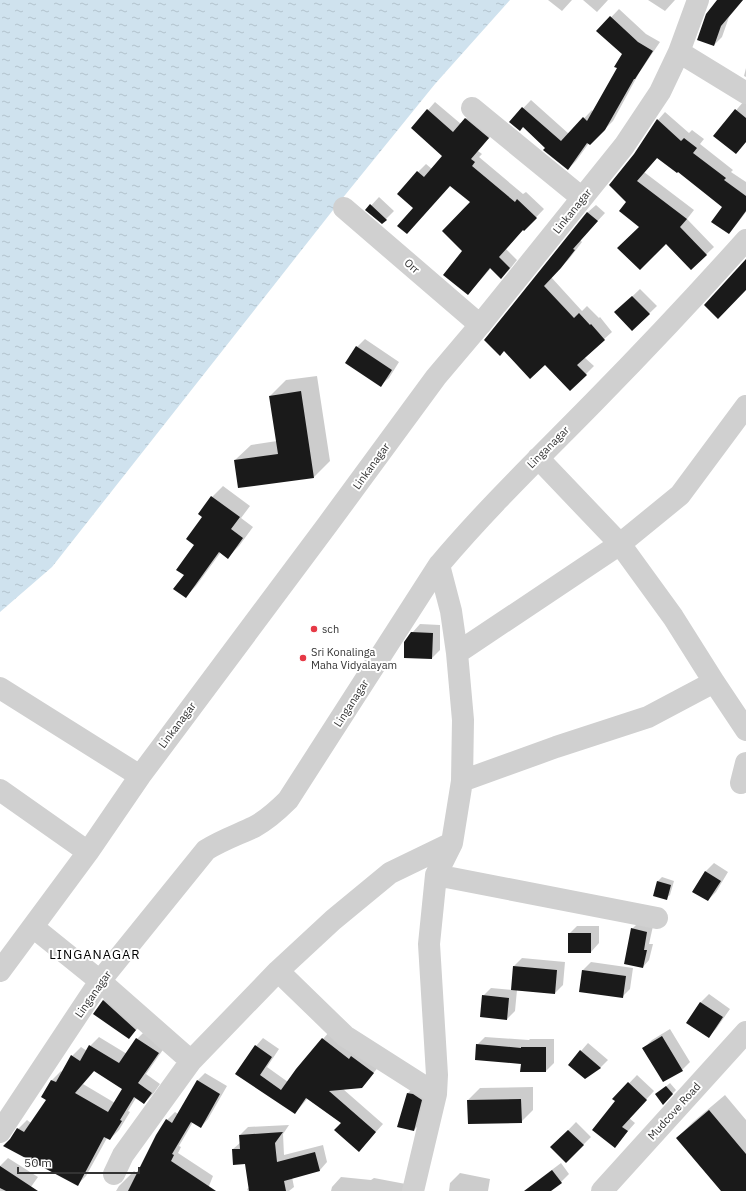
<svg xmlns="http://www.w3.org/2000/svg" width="746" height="1191" font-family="'IBM Plex Sans',sans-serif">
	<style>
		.water { fill: url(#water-ripples) }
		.shadow { fill: #0003; fill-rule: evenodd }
		.building { fill: #1a1a1a; fill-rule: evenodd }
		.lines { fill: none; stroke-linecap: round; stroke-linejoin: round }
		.minor { stroke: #d0d0d0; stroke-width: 22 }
		.poi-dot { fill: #e63946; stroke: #fff; stroke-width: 1.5 }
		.labels { text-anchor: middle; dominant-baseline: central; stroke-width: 4; stroke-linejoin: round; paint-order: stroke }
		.street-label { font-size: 11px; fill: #333; stroke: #fff }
		.poi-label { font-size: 11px; fill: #333; stroke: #fff; text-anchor: start }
		.quarter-label { font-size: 13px; letter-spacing: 1px; fill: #000; stroke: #fff }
	</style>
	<defs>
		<pattern id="water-ripples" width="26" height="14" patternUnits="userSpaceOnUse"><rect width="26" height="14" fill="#cfe2ee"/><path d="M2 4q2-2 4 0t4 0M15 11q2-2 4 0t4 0" fill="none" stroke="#b2c2cd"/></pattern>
	</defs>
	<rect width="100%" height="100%" fill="#fff"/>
	<path class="water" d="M0,0H510L435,84L337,205L52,567L0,612Z"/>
	<path class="shadow" d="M548,0H572L562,11Z
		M583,0H608L597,12Z
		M648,0H675L665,11Z
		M719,0H743L729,17L722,37L714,45Z
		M619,9L646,34L660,42L639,73L613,121L590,144L589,143L576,161L568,169L523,126L510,122L531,100L569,134L592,110L593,111L618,68L623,54L598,31Z
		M746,68V77L744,76Z
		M744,101L746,103V142L736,153L714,136Z
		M435,102L461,124L473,111L496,130L478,151L482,154L479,157L523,194L526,192L544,209L524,230L523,229L506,249L517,260L509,270L501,278L491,268L468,294L464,251L472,202L451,185L415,208L418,172L426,164L432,169L444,156L428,110Z
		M665,112L689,133L692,130L704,139L700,144L733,170L731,172L746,182V212L736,225L729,233L723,207L678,170L658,157L644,172L694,210L687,219L714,247L691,269L666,243L641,227L628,201L635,154L658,120Z
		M379,197L394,211L382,223L367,210Z
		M596,205L605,213L580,240L582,242L569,259L551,277L582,311L587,306L599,318L600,317L612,332L584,357L594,366L570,390L545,364L504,350L485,340L588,212Z
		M640,289L657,306L632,330L616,312Z
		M365,339L399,362L389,378L381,385L347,363L357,347Z
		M317,376L330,461L314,477L235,460L251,445L277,441L270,396L286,380Z
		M223,486L250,506L241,518L253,527L239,546L228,557L221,552L196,586L185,597V575L196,545L203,516L212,497Z
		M420,624L440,625V650L432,658L412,633Z
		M714,863L728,872L716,892L708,900L693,891L706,871Z
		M662,877L674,881L670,895L666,898L654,895L658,881Z
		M638,923L653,926L649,944H653L649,960L643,967L632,929Z
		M577,926H599V943L591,952L569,934Z
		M522,958L565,962L563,985L555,993L517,990L515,1011L507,1019L483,996L491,988L512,990L514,966Z
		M591,962L633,968L630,989L622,997L580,991L583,970Z
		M111,993L144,1021L129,1038L103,1000Z
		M709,994L730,1009L716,1029L708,1037L687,1022L701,1002Z
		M670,1029L690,1062L682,1070L644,1048L652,1040Z
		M146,1030L167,1044L146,1074L160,1084L153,1094L144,1103L136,1098L128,1111L130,1112L119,1130L110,1139L107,1138L86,1176L77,1185L18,1129L27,1120L31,1123L47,1099L43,1097L52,1080L61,1071L63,1073L72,1056L81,1047L87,1051L90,1046L99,1037L127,1054L137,1039ZM95,1070L123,1089L115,1103L83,1084Z
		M330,1031L380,1065L362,1087L343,1089L383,1124L366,1143L342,1122L308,1098L295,1113L236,1074L256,1046L263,1038L279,1049L267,1067L288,1082L323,1039Z
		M485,1037L529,1040L530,1039H554V1063L546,1071L522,1063L477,1045Z
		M588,1043L608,1060L600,1068L581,1051Z
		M205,1073L227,1086L208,1119L201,1127L193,1122L179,1146L181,1147L178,1153L213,1176L207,1191H116L119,1186L134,1171L138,1174L167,1120L175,1112L178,1114L197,1081Z
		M637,1075L654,1091L629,1118L635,1123L615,1146L616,1101L614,1099Z
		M670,1083L676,1090L663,1103L657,1094Z
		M416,1085L429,1092L422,1122L414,1130L398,1127L408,1093Z
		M533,1087V1110L521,1122L468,1100L480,1088Z
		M725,1095L746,1120V1191H722L677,1138L693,1122Z
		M576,1122L591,1137L566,1162L552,1147Z
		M289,1125L283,1134L284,1155L323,1145L327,1162L320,1170L292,1177L294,1187L289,1191H248L247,1189L250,1187L246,1163L233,1149L241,1142L240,1135L248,1127Z
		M8,1158L38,1177L28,1191H0V1166Z
		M561,1163L569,1174L561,1182L549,1191H530L529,1189L537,1181Z
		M460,1173L490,1179L488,1191H449L450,1183Z
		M341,1177L371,1180L374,1178L411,1185L412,1191H331L332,1187Z"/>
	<path class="building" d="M717,0H743L721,26L714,46L697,40L706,14Z
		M610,16L638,42L653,51L635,79H634L605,130L590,145L587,143L568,170L543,150L545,148L523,127L520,131L509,122L522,107L561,141L583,117L587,121L617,68L614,67L622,54L596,31Z
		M427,109L453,132L465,118L489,138L471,159L475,162L472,166L515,202L517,199L537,218L524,231L523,230L499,257L510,268L501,279L490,268L468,295L443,275L462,251L442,231L470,202L450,186L407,234L397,226L413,208L397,194L417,171L424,177L442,156L411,128Z
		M735,109L746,118V142L736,154L713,136Z
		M657,119L681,141L684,138L697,148L693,153L726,178L724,180L746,196V211L729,234L711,222L722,207L678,172L677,173L657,158L637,181L687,219L680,227L707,255L691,270L666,244L640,270L617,248L639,227L619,211L626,202L609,185L634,154Z
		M370,204L387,220L382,224L365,210Z
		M587,212L598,221L573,249L575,250L561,268L544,286L574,318L579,313L590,325L591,324L605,340L577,365L587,375L570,391L545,365L530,379L504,351L500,356L484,340Z
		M746,259V290L718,319L704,305Z
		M632,296L650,314L632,331L614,312Z
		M356,346L392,370L381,387L345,363Z
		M301,391L314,478L238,488L234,460L278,454L269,396Z
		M211,496L240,517L231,529L243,538L228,559L219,552L186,598L173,589L184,575L176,570L194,545L186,539L202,517L198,514Z
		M411,632L433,633L432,659L404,658V642Z
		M705,871L721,881L708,901L692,892Z
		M657,881L671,885L667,900L653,896Z
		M631,928L647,932L644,950H647L643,968L624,964Z
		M568,933H591V953H568Z
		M513,966L557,970L555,994L511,990Z
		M582,970L626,976L623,998L579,992Z
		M482,995L509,998L507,1020L480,1017Z
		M103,1000L136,1030L129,1039L93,1014Z
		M700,1002L723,1017L709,1038L686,1023Z
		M662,1036L683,1071L663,1082L642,1048Z
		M136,1038L159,1053L138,1083L152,1093L144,1104L134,1097L120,1120L122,1121L110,1140L104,1137L78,1186L3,1146L10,1139L17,1128L24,1132L46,1100L41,1097L51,1080L56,1082L71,1055L80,1061L89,1045L119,1063ZM94,1071L122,1089L108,1112L75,1093Z
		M322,1038L349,1059L351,1056L374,1073L362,1088L329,1091L376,1132L359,1152L334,1130L341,1123L306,1098L295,1114L235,1074L255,1045L272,1057L260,1075L281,1090L296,1069Z
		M476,1044L521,1048V1047H546V1072H520L521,1064L475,1060Z
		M580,1050L601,1068L585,1079L568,1065Z
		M197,1080L220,1094L201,1128L191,1122L172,1154L174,1155L171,1161L216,1191H128L156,1135L166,1119L172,1123Z
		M628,1082L647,1100L622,1127L628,1131L615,1148L592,1130L615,1101L612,1099Z
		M666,1086L673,1094L663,1105L655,1094Z
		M407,1093L413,1094L422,1100L414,1131L397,1127Z
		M521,1099L522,1123L468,1124L467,1100Z
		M709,1110L746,1154V1191H721L676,1138Z
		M568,1130L584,1145L566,1163L550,1147Z
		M283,1132L275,1143L277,1162L315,1152L320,1171L284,1181L286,1191H249L245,1164L233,1165L232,1149H240L239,1135Z
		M0,1166L38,1191H6L0,1188Z
		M552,1170L562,1183L551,1191H524Z"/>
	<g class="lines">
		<path class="minor" d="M679,52L746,93
			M472,108L582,198
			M344,208L480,325
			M538,458L620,544L673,617L714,682L746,730
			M457,653L620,544L680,495L746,406
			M0,688L140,776
			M462,781L556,747L648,717L714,682
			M741,783L746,763
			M0,790L88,852
			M436,875L657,918
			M33,927L100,981L191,1061L278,971L333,920L390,873L452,843
			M0,971L88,852L140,776L328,524L436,377L480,325L624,146L660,92L679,52L698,0
			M278,971L345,1036L436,1094
			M0,1132L100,981L206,850C222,840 237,835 254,827C267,820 278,810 288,800L439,565C487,508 541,456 593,403C645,350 696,296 746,240
			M114,1174L123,1155L191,1061
			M413,1191L436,1094L437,1075L429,944L436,875L452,843L462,781L463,720L457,653L451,611L439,565
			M602,1191L746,1032"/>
	</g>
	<g class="poi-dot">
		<circle cx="314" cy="629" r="4"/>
		<circle cx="303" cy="658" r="4"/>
	</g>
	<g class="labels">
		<g class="street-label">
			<text transform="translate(572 211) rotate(-51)">Linkanagar</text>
			<text transform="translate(412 266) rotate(41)">Orr</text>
			<text transform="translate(548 447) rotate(-45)">Linganagar</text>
			<text transform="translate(371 466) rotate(-54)">Linkanagar</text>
			<text transform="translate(351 703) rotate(-57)">Linganagar</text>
			<text transform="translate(177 725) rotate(-53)">Linkanagar</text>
			<text transform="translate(93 994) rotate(-55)">Linganagar</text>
			<text transform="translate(674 1111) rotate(-48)">Mudcove Road</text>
		</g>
		<g class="poi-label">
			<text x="322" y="629">sch</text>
			<text x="311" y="652">Sri Konalinga<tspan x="311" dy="13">Maha Vidyalayam</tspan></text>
		</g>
		<g class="quarter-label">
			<text x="95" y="954">LINGANAGAR</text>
		</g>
	</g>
	<path d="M18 1167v6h121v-6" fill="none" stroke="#333333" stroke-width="2"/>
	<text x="24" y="1167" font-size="12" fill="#333333" stroke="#ffffff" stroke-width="3" paint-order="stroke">50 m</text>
</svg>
